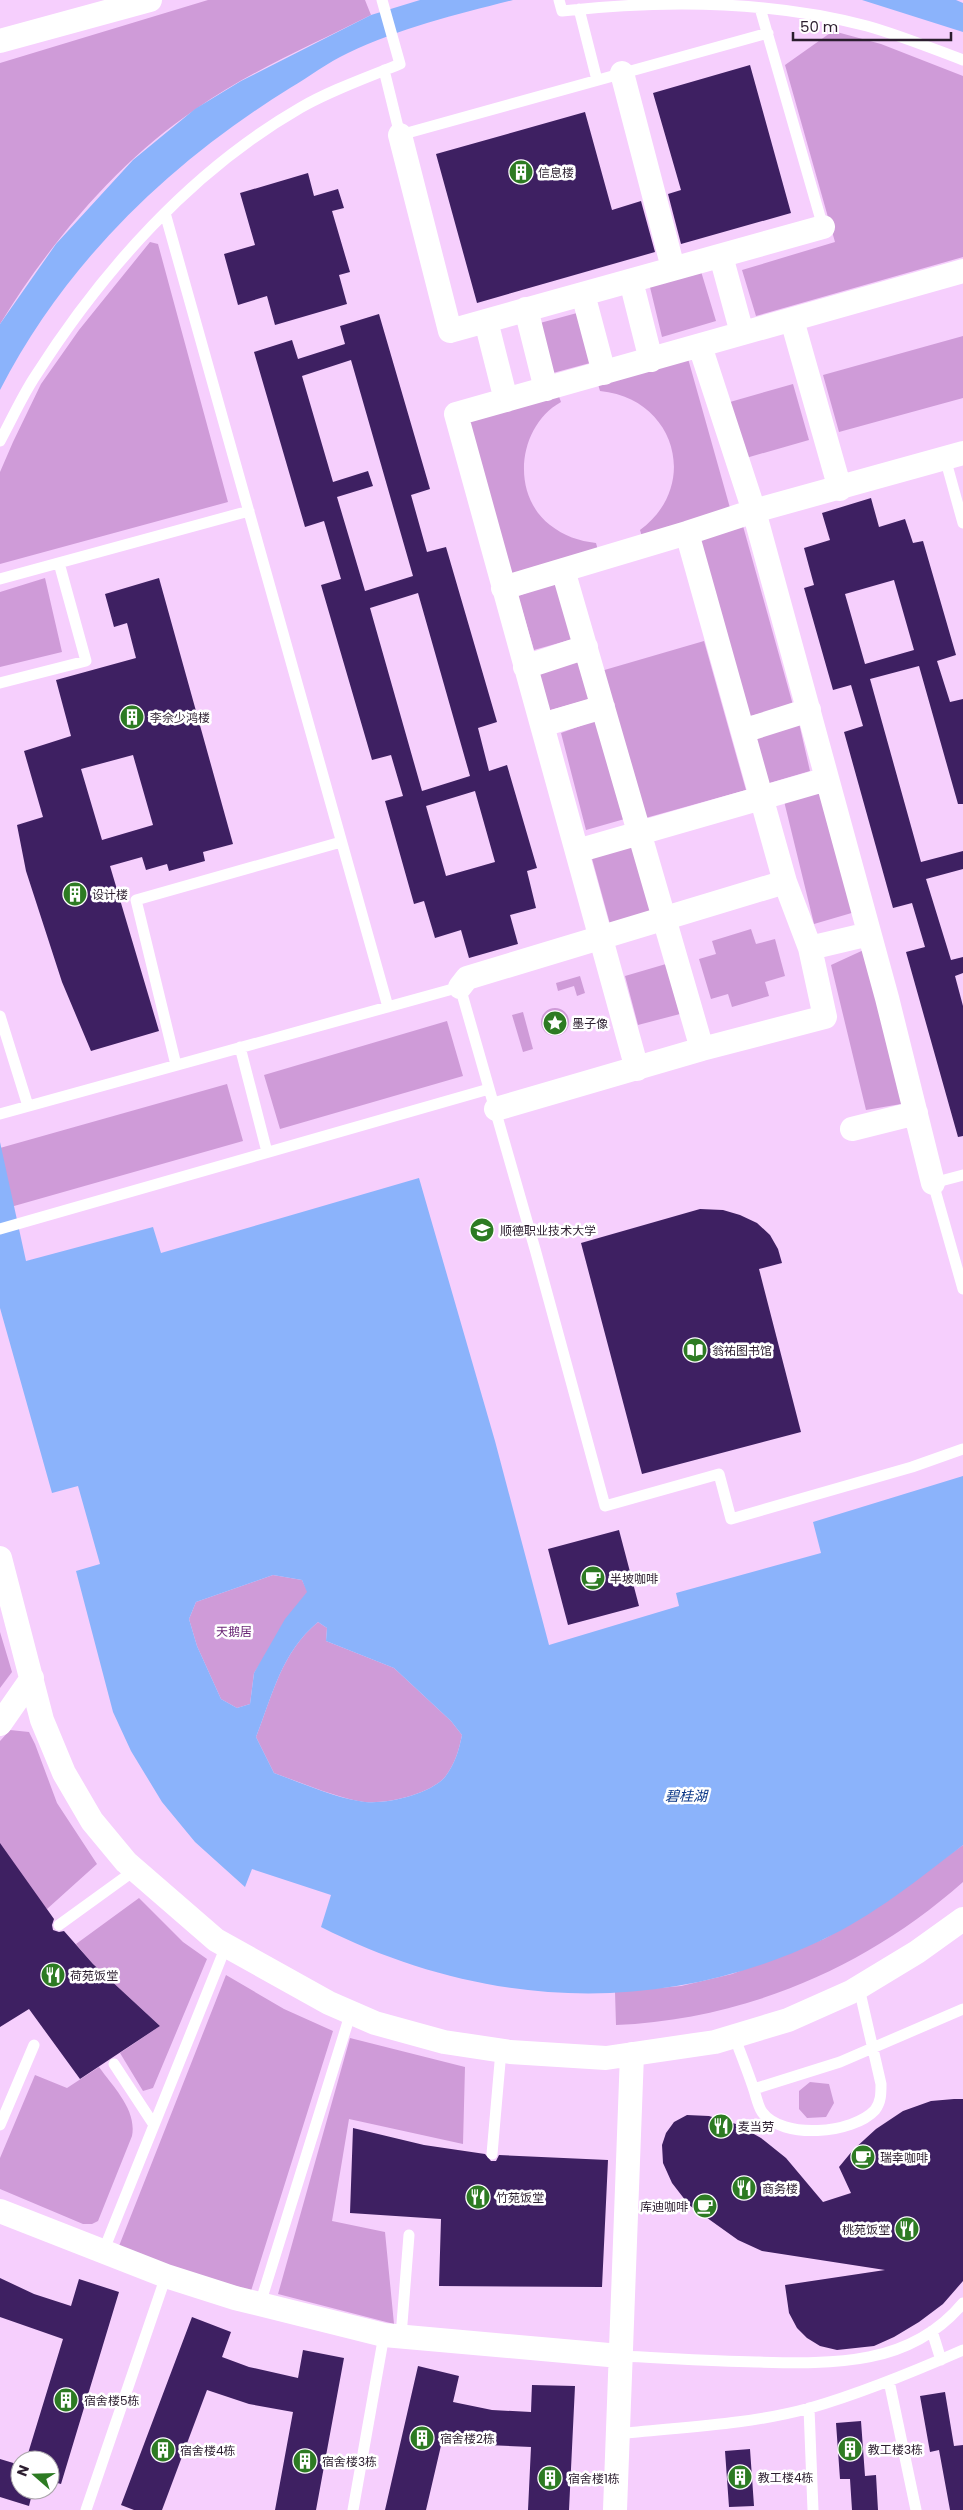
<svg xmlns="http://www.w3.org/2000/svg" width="963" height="2510" font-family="Poppins,'Noto Sans SC',sans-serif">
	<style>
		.green { fill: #cf9bd8 }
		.water { fill: #8bb3fb; fill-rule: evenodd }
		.building { fill: #3e2062; fill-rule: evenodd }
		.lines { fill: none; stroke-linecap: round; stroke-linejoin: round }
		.lane { stroke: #fff; stroke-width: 11 }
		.street { stroke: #fff; stroke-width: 24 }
		.labels { text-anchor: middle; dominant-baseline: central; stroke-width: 5; stroke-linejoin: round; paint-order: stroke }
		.poi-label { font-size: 12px; fill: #2b1d2e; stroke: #fff; text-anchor: start }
		.park-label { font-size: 12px; fill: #692575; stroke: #fff }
		.water-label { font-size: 14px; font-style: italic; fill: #0b3787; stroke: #fff }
	</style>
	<rect width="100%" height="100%" fill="#f6cffd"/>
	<path class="green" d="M208,0H365L371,15C312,45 250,71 196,109C118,161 49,244 0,324V63Z
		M833,31L881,44L963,76V257L756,316L742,270L835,242L785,65Z
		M150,242L158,244L228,502L0,564V472L13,442L41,384L79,330Z
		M700,268L716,321L662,337L649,283Z
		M577,313L590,363L553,373L540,323Z
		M963,336V398L839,432L823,375Z
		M687,355L732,515L643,540L640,530C701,485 675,398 600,391L597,381Z
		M793,384L809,440L746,458L730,402Z
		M557,391L561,402C518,426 510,494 550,525C564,536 579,541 596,543L599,554L512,579L467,418Z
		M743,526L793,705L750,716L700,539Z
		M45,578L62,652L0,667V592Z
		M560,581L573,639L534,650L518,596Z
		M704,641L746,790L642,819L601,671Z
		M581,659L590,699L547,711L539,673Z
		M602,718L628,818L586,830L561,733Z
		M799,723L810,771L766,784L755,736Z
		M821,788L855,912L814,924L783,797Z
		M634,842L653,911L610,924L591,855Z
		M751,929L756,944L775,939L785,976L765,982L769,996L732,1007L728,994L711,999L699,959L716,954L712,941Z
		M868,948L907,1103L866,1110L831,965Z
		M666,964L680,1014L638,1025L625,976Z
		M580,976L585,993L577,996L574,986L558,991L556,983Z
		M541 1022a14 14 0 1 1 28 0a14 14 0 1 1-28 0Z
		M523,1012L533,1049L523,1052L512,1015Z
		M447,1021L463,1076L280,1129L264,1075Z
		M227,1084L243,1141L0,1210V1148Z
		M273,1575L302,1580L308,1592L254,1673L250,1704L237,1708L221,1699L197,1646L189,1619L196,1602Z
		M318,1622L327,1628L326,1641L394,1668L451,1721L462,1735C459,1750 455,1764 445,1777C429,1795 382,1806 358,1801C330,1795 302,1783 274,1773L256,1737C273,1694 281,1653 318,1622Z
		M0,1632L12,1672L0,1688Z
		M10,1730L29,1732L35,1744L57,1803L97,1864L47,1909L0,1856V1741Z
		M963,1845V1882C866,1968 746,2019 616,2025L615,1992L681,1986L732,1974L824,1939L872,1911Z
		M139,1898L183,1942L207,1959L153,2088L143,2091L120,2053L160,2026L93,1964L76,1944Z
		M226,1975L284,2009L333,2031L251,2291L171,2266L119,2246Z
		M350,2038L465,2067L463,2144L349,2119L332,2221L385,2232L394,2324L278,2294Z
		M99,2067C114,2088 137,2110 132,2136L98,2221L92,2224H83L0,2189V2158L35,2075L67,2088Z
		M810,2082L829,2084L834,2103L826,2117L807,2118L799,2109V2091Z"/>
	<path class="water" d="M420,0H513C458,14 400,28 348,53C328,62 309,77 290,88C169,163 65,263 0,390V324L56,244L133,160L195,109L241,81L371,15Z
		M862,0H956L963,3V32Z
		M0,1142L26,1261L153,1227L161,1253L419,1178L495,1441L549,1645L679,1606L676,1593L821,1553L813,1522L963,1476V1845C919,1879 873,1916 822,1940C658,2018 481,2008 321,1927L331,1895L252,1869L245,1887L195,1842L162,1802L131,1751L113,1712L76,1571L100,1564L78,1486L52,1493L0,1308ZM273,1575L302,1580L307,1592L285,1619L254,1673L250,1704L237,1708L221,1699L197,1646L189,1619L196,1602ZM318,1622L327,1628L326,1641L394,1668L451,1721L462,1735C459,1750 455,1764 445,1777C429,1795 382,1806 359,1801C330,1796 302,1783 274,1773L256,1737C273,1694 281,1653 318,1622Z"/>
	<path class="building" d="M750,65L791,213L681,244L668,194L681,190L653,93Z
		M585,112L612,210L641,201L655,252L477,303L436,154Z
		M308,173L314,196L338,189L344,208L332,211L350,272L339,275L347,304L275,325L267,296L238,305L224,254L255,245L240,193Z
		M379,314L430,489L411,495L427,552L446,547L497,722L478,728L489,771L507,765L537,868L527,871L536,908L510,915L518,944L469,958L461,930L435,938L424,901L414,904L385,801L403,796L391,755L372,760L321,585L341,579L324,521L305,527L254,352L292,340L298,359L345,344L340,326ZM351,360L413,576L365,591L337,497L373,486L368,471L333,482L302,376ZM418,593L470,776L422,791L370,608ZM475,791L495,862L446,876L426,806Z
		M871,498L879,527L905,519L913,543L923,541L956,655L937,661L950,702L963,699V804H958L919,666L870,679L921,862L963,851V869L926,879L951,960L963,957V973L955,976L963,1006V1136L958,1137L906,952L925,947L912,903L893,908L844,732L863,726L851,685L833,690L804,588L814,585L804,548L830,540L822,513ZM894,580L914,650L865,664L845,594Z
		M159,578L233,844L203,852L205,861L169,871L167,864L146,870L142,857L110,866L159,1031L91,1051L62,982L26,871L17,825L43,817L24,751L71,736L56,680L136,658L127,623L114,627L105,594ZM133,755L153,825L102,840L81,769Z
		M700,1209L723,1210L740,1215L757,1223L770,1235L778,1249L782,1263L759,1269L801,1432L642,1474L581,1243Z
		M619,1530L639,1606L568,1625L548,1549Z
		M0,1843L54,1919L52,1925L53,1930L59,1932L64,1931L93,1964L160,2026L80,2079L29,2009L0,2027Z
		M954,2099H963V2281L943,2304L919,2322L894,2337L874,2346L837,2350L820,2346L807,2338L797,2328L789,2313L785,2285L885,2270L762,2251L738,2240L689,2205L672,2183L663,2163L662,2145L666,2133L674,2122L687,2115L709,2116L736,2124L761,2138L786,2158L823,2202L851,2193L839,2167L853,2150L876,2129L903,2111L931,2101Z
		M353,2128L424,2145L485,2154L491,2161H496L499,2155L608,2160L602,2287L439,2286L441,2219L350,2213Z
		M0,2278L34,2294L71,2306L79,2279L119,2292L61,2484L50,2481V2460H26L63,2339L0,2317Z
		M192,2317L231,2332L222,2357L249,2367L298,2378L303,2350L344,2358L316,2510H275L293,2412L249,2404L207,2390L162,2510H134L121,2505Z
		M418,2366L459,2376L453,2402L492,2410L531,2412L532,2385L575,2386L569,2510H528L531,2447L487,2445L443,2437L426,2510H385Z
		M945,2392L954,2446L963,2445V2510H950L939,2450L930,2452L920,2396Z
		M861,2421L865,2476L876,2475L878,2510H852L850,2479H840L836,2423Z
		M750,2449L754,2506L729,2507L725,2451Z
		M0,2459L20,2465V2490H33L29,2506L0,2497Z"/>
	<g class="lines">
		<path class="lane" d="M559,0L562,11C662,0 768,0 867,26C899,35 931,48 963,60
			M760,8L823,227
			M579,9L597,80
			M384,70L400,135L768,33
			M165,213L388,1007
			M0,441C12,419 22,396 36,375C103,270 191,171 300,108C331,90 366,78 400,64L382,0
			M945,458L963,523
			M0,579L249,511
			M0,683L86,661L59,563
			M0,1016L28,1106
			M240,1047L267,1152
			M176,1065L136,900L341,842
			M0,1114L460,987L535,1249L605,1506L719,1474L731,1519L912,1467L963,1449
			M963,1175L933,1183L963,1289
			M0,1229L489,1089
			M59,1925L135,1870
			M734,2036C741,2054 748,2072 754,2090C756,2096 758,2106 762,2112C782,2140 853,2134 875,2110C881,2102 881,2094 881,2084L859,1988
			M114,2064L154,2125
			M754,2089L840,2062L963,2009
			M0,2125L34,2045
			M492,2154L501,2051
			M103,2252L226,1946
			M260,2304L351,2012
			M932,2331L941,2360
			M401,2336L409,2235
			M620,2356C665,2358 711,2361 756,2362C831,2364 910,2367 963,2303
			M889,2381L916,2510
			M809,2408L813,2510
			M617,2434C681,2427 748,2425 810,2408C862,2393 913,2372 963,2350
			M86,2510L166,2276
			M353,2510L384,2335"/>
		<path class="street" d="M0,41L150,0
			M622,73L673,268
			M400,135L450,331L823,227
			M721,256L742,333
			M631,281L651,360
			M583,294L604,373
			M526,309L546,389
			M792,320L840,489
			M486,321L506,400
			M700,346L754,511L887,998L933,1183
			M563,570L702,1049
			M503,588L687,533L754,511L963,453
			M525,667L586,647
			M542,725L603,707
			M743,731L809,710
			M577,851L827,779
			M810,948L869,934
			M460,987L467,978L785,882
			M637,1069L456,414L963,271
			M496,1109L702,1049L825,1017L810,948L785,882L687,533
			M852,1129L916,1113
			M0,1558L42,1720L64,1773L92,1821L126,1862L216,1940L329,2003L375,2023L444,2042L510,2052L606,2058L715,2042L788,2020L851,1992L917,1952L963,1919
			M0,1724L32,1678
			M0,2211L166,2276L235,2298L384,2335L620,2356
			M615,2510L632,2054"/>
	</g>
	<defs>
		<symbol id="building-disc" viewBox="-11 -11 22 22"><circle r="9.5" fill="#2d7b23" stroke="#fff"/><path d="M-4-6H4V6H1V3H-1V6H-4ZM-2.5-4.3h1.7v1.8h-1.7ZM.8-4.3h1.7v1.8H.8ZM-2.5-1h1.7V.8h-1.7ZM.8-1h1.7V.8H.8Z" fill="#fff"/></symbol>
		<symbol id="sight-disc" viewBox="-11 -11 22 22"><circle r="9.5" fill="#2d7b23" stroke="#fff"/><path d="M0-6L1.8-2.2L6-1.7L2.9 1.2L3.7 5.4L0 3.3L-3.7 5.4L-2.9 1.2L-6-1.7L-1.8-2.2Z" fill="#fff"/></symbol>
		<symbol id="university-disc" viewBox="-11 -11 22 22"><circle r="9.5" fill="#2d7b23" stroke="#fff"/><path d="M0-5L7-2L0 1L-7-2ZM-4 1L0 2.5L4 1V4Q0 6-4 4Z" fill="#fff"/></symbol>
		<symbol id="library-disc" viewBox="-11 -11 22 22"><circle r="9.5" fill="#2d7b23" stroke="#fff"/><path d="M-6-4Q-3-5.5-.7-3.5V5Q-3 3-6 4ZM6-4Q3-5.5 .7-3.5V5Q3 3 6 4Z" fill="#fff"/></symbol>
		<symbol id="cafe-disc" viewBox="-11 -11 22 22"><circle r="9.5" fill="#2d7b23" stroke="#fff"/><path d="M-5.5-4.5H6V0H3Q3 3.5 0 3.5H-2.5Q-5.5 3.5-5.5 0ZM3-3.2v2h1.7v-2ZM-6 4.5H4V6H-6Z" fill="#fff"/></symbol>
		<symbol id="restaurant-disc" viewBox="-11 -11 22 22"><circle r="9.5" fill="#2d7b23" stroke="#fff"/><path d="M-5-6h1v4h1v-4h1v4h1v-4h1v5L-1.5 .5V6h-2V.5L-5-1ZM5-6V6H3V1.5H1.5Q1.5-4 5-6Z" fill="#fff"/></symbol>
	</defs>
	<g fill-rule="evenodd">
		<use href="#building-disc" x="507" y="158" width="28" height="28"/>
		<use href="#building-disc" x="118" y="703" width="28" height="28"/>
		<use href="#building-disc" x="61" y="880" width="28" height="28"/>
		<use href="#sight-disc" x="541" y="1009" width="28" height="28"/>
		<use href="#university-disc" x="468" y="1216" width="28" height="28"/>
		<use href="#library-disc" x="681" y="1336" width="28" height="28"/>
		<use href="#cafe-disc" x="579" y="1564" width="28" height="28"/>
		<use href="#restaurant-disc" x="39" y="1961" width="28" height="28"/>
		<use href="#restaurant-disc" x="707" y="2112" width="28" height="28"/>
		<use href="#cafe-disc" x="849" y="2143" width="28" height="28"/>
		<use href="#restaurant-disc" x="730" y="2174" width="28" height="28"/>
		<use href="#restaurant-disc" x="464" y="2183" width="28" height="28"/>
		<use href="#cafe-disc" x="691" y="2192" width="28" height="28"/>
		<use href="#restaurant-disc" x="893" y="2215" width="28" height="28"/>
		<use href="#building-disc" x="52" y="2386" width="28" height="28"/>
		<use href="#building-disc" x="408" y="2424" width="28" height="28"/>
		<use href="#building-disc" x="836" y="2435" width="28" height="28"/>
		<use href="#building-disc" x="149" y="2436" width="28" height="28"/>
		<use href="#building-disc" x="291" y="2447" width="28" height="28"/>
		<use href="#building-disc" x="726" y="2463" width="28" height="28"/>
		<use href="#building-disc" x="536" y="2464" width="28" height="28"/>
	</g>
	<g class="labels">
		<g class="poi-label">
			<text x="538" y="172">信息楼</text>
			<text x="150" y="717">李佘少鸿楼</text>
			<text x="92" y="894">设计楼</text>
			<text x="572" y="1023">墨子像</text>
			<text x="500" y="1230">顺德职业技术大学</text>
			<text x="712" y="1350">翁祐图书馆</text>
			<text x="610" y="1578">半坡咖啡</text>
			<text x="70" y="1975">荷苑饭堂</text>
			<text x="738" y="2126">麦当劳</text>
			<text x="880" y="2157">瑞幸咖啡</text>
			<text x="762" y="2188">商务楼</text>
			<text x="496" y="2197">竹苑饭堂</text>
			<text x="688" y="2206" text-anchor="end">库迪咖啡</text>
			<text x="890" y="2229" text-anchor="end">桃苑饭堂</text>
			<text x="84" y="2400">宿舍楼5栋</text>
			<text x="440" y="2438">宿舍楼2栋</text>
			<text x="868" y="2449">教工楼3栋</text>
			<text x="180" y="2450">宿舍楼4栋</text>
			<text x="322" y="2461">宿舍楼3栋</text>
			<text x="758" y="2477">教工楼4栋</text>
			<text x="568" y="2478">宿舍楼1栋</text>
		</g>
		<g class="park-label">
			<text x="234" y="1631">天鹅居</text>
		</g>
		<g class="water-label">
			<text x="686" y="1796">碧桂湖</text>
		</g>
	</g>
	<g transform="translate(35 2475) rotate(290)"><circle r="24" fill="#ffffff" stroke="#aaa5ab"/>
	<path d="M0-4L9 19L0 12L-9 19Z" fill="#2d7b23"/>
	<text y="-8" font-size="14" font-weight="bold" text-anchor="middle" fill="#2b1d2e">N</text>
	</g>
	<path d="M793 32v8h158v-8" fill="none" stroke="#2b1d2e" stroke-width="2.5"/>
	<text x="800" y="32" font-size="15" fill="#2b1d2e" stroke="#ffffff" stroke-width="4" paint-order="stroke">50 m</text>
</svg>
